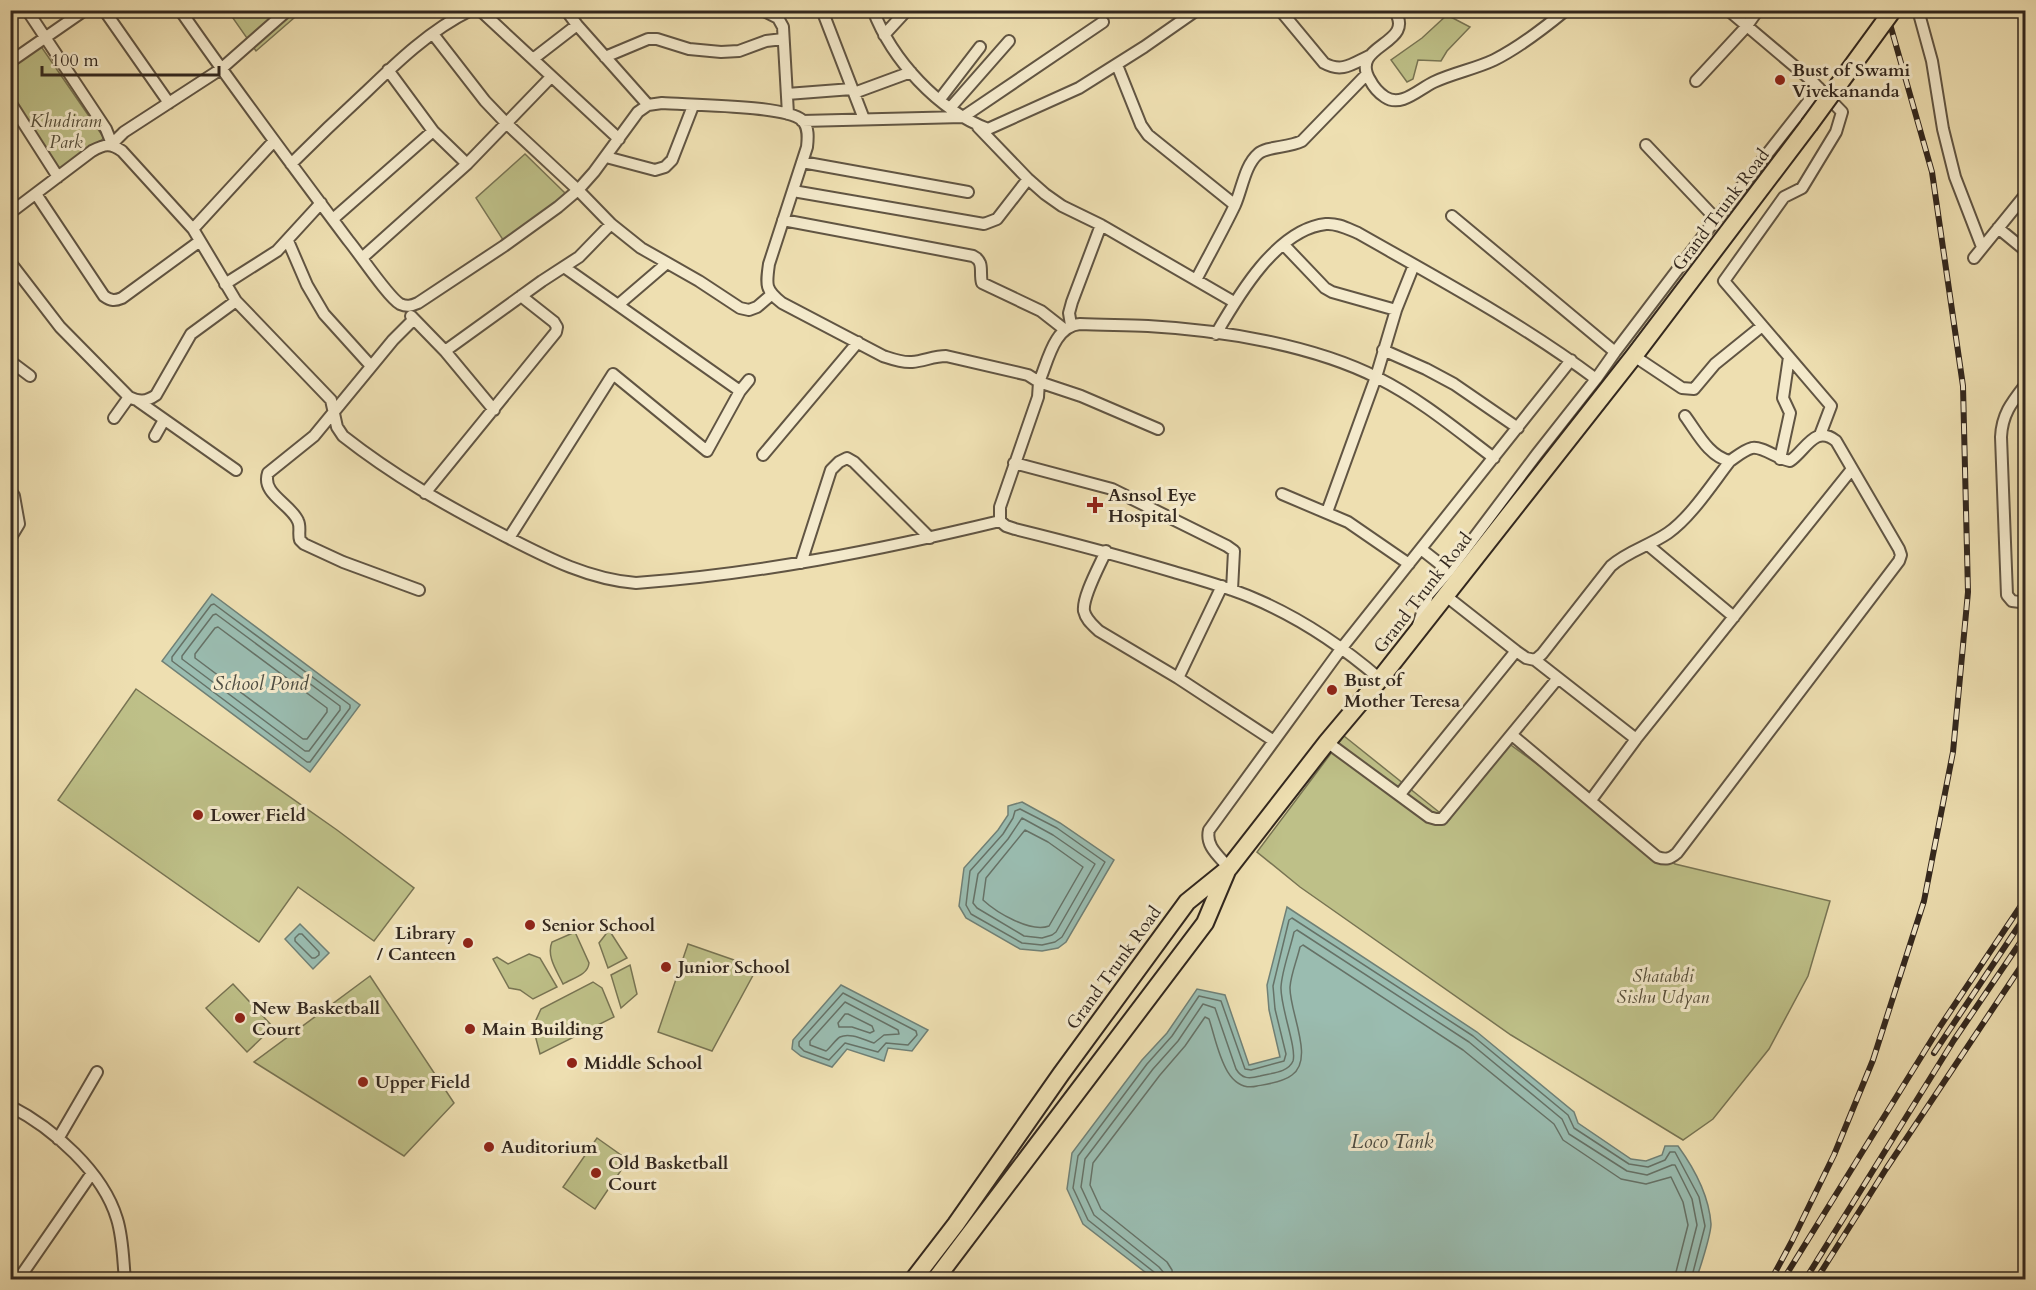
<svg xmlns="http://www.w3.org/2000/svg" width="2036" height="1290" font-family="Cardo,serif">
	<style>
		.green { fill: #bec088; stroke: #787453; stroke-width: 1.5 }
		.water { fill: #9abcb0; stroke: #708076; stroke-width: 1.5 }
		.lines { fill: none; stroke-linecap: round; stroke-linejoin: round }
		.shore { stroke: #667267; stroke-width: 1.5 }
		.street-casing { stroke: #615543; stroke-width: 14 }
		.primary-casing { stroke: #32271e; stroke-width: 20 }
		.street { stroke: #f4eacc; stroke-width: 10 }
		.primary { stroke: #eedfb1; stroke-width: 16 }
		.rail-casing { stroke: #32271e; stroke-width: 6 }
		.rail { stroke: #f4eacc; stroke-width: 4; stroke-dasharray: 11; stroke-linecap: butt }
		.primary-bridge-casing { stroke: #32271e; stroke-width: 20; stroke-linecap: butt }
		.primary-bridge { stroke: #eedfb1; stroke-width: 16 }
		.poi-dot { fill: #8f2418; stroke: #f4eacc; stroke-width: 2 }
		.labels { text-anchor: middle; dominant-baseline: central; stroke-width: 6; stroke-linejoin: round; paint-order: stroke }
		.poi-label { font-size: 18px; font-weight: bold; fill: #32271e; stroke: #f4eacc; text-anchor: start }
		.park-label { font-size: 18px; font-style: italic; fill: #554d38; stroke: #f4eacc }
		.street-label { font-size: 18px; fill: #32271e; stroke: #f4eacc }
		.water-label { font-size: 20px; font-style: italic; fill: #4c4c42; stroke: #f4eacc }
	</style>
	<rect width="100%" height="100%" fill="#eedfb1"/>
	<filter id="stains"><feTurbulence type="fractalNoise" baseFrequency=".00333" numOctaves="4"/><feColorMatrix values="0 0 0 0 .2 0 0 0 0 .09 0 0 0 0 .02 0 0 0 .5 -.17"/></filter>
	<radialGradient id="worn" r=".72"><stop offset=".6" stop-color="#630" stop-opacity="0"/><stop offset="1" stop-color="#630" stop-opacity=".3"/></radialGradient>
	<path class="green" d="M228,11H302L256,51Z
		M1447,15L1470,27L1447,51L1441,61L1418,60L1413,79L1407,82L1391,60L1422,38Z
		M38,42L104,138L59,171L11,95V63Z
		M525,154L568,196L505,243L476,198Z
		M136,689L337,830L414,888L374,941L298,887L259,942L58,800Z
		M1344,736L1449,820L1508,743L1675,864L1830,901L1808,976L1769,1049L1713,1119L1683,1140L1511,1035L1300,887L1257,852Z
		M609,930L627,958L608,968L599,943Z
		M575,932L589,963C588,975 573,978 563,984C557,971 546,956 552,942Z
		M688,944L757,968L712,1051L658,1032Z
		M529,954L540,958L557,987L533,999L520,990L509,988L493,959L497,957L508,964Z
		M630,965L637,994L621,1008L611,975Z
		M370,976L454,1103L404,1156L254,1062Z
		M593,982L602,988L614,1017L540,1054L535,1035L536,1020L541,1009Z
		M233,984L273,1027L247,1052L206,1008Z
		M597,1138L628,1160L595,1209L563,1187Z"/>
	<path class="water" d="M212,594L360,705L310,772L162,661Z
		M1022,802L1060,823L1114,860L1066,942L1058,948L1042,951L1020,949L966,918L959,906L964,868L998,830L1008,815V806Z
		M1287,907L1477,1032L1574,1112L1578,1123L1631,1159L1646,1161L1662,1155L1665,1146H1678C1694,1168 1709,1196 1711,1224C1711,1234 1700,1269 1696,1279H1154L1083,1224L1067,1189L1072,1153L1142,1060L1167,1033L1197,989L1225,995L1249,1065L1280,1057L1269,1010L1267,985Z
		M300,924L329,953L313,969L285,939Z
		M841,985L928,1030L912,1051L888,1048L884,1061L847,1049L832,1067L801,1056L792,1049L793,1040Z"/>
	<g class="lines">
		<path class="shore" d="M214,604L350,705V708L310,762H307L172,661V657L211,605Z
			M216,614L340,706V710L309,751H305L182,659V656L213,615Z
			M218,627L327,708V712L307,739H303L195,658V654L215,628Z
			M1020,809L1057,828L1105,862L1062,937L1055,942L1042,945L1022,943L971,914L966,905L970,871L1003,834L1013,818L1015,811Z
			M1022,818L1053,835L1095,864L1056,932L1052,935L1042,938L1024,936L977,908L973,903L978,874L1008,839Z
			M1025,830L1048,842L1083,867L1049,926C1031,933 997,913 983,900L986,878Z
			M299,934H302L319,952V955L315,958H312L295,941V938Z
			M843,993L916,1031L917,1035L908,1045L886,1043L878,1052L845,1043L829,1060L804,1051L799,1046V1042Z
			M845,1002L898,1030L899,1034L884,1035L874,1043C864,1040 850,1032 840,1037C835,1040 831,1047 826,1051L810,1045V1041Z
			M845,1014H848L872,1026L874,1031L870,1033L852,1027H839L838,1023Z
			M1157,1280L1154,1272L1088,1220L1073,1188L1078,1156L1147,1064L1172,1036L1199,996L1221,1001L1245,1069L1251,1070L1284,1061L1286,1054L1275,1009L1273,986L1289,920L1292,918L1473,1036L1568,1115L1574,1128L1629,1164L1648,1167L1665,1160L1670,1152H1675L1699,1197L1705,1226L1691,1280
			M1164,1280V1273L1159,1267L1094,1215L1081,1187L1085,1159L1153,1069L1178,1041L1203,1004L1215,1008L1236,1069C1242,1079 1249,1079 1260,1076C1270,1073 1288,1073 1293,1061C1297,1048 1280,1006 1281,987C1282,970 1290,950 1294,932L1297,930L1469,1042L1562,1119L1569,1134L1627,1171L1647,1175L1672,1165H1675L1692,1199L1697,1225L1683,1280
			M1173,1280L1172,1270L1167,1262L1101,1209L1090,1185L1093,1163L1160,1075L1185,1046L1205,1017L1209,1019C1217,1042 1224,1094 1257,1086C1268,1084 1283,1082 1292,1075C1315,1059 1289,1011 1290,987C1291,974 1297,960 1300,947L1303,945L1463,1050L1554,1124L1563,1140L1621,1179L1646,1184L1671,1177L1683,1202L1688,1225L1674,1280"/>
		<defs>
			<path id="street" d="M27,10L106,129L112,144L124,132L221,69L288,10
				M104,10L169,103
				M180,10C234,88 291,164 348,240C359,253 388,297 400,304C407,307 411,306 418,303L504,246L558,207L578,190L594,172L638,112L648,105L662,103C688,105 785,105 802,120C809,127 808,138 807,147L769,264C766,285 765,290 782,303L883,356C892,359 902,363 912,362C924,361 934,356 946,356L1028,375L1039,382L1038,397L1000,507V521L1006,526L1015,529C1068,542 1121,556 1174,572C1201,580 1227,587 1253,598C1298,617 1343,647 1380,679
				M480,10L619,139
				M566,10L577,25L648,105
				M762,10L778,18L783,27L788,114
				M822,10L864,119
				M873,10C892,60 938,110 988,129L1079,88L1144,47L1197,10
				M1280,10L1324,63C1342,73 1352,64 1369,56
				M1394,10C1418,45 1348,44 1370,80C1373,86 1379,93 1385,97C1401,108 1419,89 1434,82C1453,73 1475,69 1494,60C1520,47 1543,29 1566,10
				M1728,10L1812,81L1842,112L1836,132L1802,188L1784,197L1724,281L1831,406L1820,435
				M1918,10L1932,61L1943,129L1955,177L1982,247
				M433,34L485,101L506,123L578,190L611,224L641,248L699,281L740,308L749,310L757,307L771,295
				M884,35L907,10
				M605,57L648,39H657L689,49L721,52L739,51L766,41L783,39
				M533,59L577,25
				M10,62L85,10
				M1117,65L1141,125L1148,135L1235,205
				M388,70L433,131L467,164
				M1696,81L1746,27L1758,10
				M854,93L911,72
				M787,94L852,89
				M940,99L980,47
				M10,102L58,177
				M951,107L1009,41
				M802,121L963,117L1103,22
				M978,127L1028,179L1045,194L1062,206L1101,225L1234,302
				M1646,145L1716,219
				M606,157L655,170L665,167L672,160L693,106
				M802,162L968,192
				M291,164C315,140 340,116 365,93C397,62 430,30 471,10
				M793,191L984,224L997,219L1028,179
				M36,194L104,296C111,301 115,301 122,298L200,241
				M10,213L92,151C105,144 110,143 122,151L193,229L236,301L331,400L337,427L343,436C394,476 445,505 503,535C546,557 587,579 636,583C759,574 880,550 1000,521
				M1452,216L1615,352
				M333,219L433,131
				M783,220L973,256C985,262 979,272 982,283L1041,311L1064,329
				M1998,228L2026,251
				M193,229L273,142
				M288,241L307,285L324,314L371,366
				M1284,245L1325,288L1332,292L1396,310
				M362,258L467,164L551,77
				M1974,258L2026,194
				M10,262L60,327L129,397C139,402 146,402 156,395L191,334L236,301
				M564,267L740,391
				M1196,280C1209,255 1223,230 1235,205C1242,189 1245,165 1258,154C1267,146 1288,148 1302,141L1366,75
				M225,284L277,251L321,203
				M618,305L667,263
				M411,316L445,351L494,410
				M414,319L393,340L314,436L268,473C261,494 291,504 298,521C301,527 298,534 300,540L304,544L343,562L419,590
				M1071,325L1069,313L1072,302L1101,225
				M1216,334C1238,296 1277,229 1326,224C1338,223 1348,229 1358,233C1439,279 1521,323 1596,379
				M1383,350L1426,369L1454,384L1518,428
				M445,351L542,281L579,257L611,224
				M1634,356L1682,388L1694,389L1715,364L1762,326
				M10,361L30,376
				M2026,384C2012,402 2002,414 2001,437L2007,595L2012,601L2020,602L2026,598
				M138,401L236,470
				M114,418L129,397
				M1158,429L1081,396L1039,382C1048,361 1054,326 1080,324C1103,325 1126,325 1148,326C1221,330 1313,345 1378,378C1420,399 1457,430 1494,458
				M155,436L164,420
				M763,455L858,342
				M1780,459L1790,413L1783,398L1789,357
				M1014,463L1112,489L1227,546L1234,551L1232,590
				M10,490L14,496L19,524L10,539
				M425,493L556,332L557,327L554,322L521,296
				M1282,494L1348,522L1409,564
				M1327,512L1376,377L1396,310L1414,265
				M509,538L613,374L707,451L740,391L749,380
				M1648,545L1734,617
				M1421,549L1449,571
				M1106,551C1100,565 1082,597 1084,611C1086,620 1093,625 1099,631L1178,678L1274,741
				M801,563L831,470L839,462L847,458L854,462L930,538
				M1446,596L1516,651L1526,658L1535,660L1542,654L1611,566C1628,551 1649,546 1668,533C1691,517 1712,484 1730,461
				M1418,625L1428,595L1449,571L1537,454L1596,379L1615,352L1716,219L1819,88
				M1535,660L1636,739
				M1178,678L1222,586
				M1512,735L1657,857C1666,860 1670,859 1677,853L1899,561L1901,555L1899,549L1836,441C1815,424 1806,450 1790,461C1778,459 1762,446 1752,448C1744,450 1736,457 1730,461C1709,457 1697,432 1685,416
				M1327,742L1429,817L1436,819H1442L1558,678
				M1400,794L1516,651
				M1591,800L1636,739L1852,469
				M1229,868C1219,856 1205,846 1209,830L1341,649L1571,360
				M10,1106C53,1128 103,1172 117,1219C123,1238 123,1260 125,1280
				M58,1139L97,1072
				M18,1280L92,1173"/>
			<path id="primary" d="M913,1280L956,1224L1061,1074L1187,902L1229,868L1327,742L1380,679L1634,356L1809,125
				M935,1280L1205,923L1227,871"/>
		</defs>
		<use href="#street" class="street-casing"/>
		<use href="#primary" class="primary-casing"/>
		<use href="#street" class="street"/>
		<use href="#primary" class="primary"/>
		<defs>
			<path id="rail" d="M1934,1053L2026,915
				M1771,1280L1792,1241L1834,1155L1873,1060L1924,901L1953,752L1968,592L1963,386L1932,172L1886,10
				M1783,1280L1939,1028L2026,898
				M1805,1280L1954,1040L2026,934
				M1816,1280L1886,1169L2026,959"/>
		</defs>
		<use href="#rail" class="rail-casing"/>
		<use href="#rail" class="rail"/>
		<defs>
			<path id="primary-bridge" d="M1809,125L1893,10"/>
		</defs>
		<use href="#primary-bridge" class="primary-bridge-casing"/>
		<use href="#primary-bridge" class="primary-bridge"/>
	</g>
	<g class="poi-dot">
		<circle cx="1780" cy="80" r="6"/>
		<path d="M1092 496h6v6h6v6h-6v6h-6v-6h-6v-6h6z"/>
		<circle cx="1332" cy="690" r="6"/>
		<circle cx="198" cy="815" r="6"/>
		<circle cx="530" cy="925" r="6"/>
		<circle cx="468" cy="943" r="6"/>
		<circle cx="666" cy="967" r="6"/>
		<circle cx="240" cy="1018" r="6"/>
		<circle cx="470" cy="1029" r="6"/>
		<circle cx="572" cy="1063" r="6"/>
		<circle cx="363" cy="1082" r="6"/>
		<circle cx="489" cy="1147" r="6"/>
		<circle cx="596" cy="1173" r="6"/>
	</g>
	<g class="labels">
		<g class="poi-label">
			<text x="1792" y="70">Bust of Swami<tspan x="1792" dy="21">Vivekananda</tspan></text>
			<text x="1108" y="495">Asnsol Eye<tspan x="1108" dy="21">Hospital</tspan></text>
			<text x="1344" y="680">Bust of<tspan x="1344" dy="21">Mother Teresa</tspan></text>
			<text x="210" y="815">Lower Field</text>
			<text x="542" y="925">Senior School</text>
			<text x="456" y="933" text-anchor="end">Library<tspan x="456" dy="21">/ Canteen</tspan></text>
			<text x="678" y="967">Junior School</text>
			<text x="252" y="1008">New Basketball<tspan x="252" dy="21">Court</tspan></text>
			<text x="482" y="1029">Main Building</text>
			<text x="584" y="1063">Middle School</text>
			<text x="375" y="1082">Upper Field</text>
			<text x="501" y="1147">Auditorium</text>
			<text x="608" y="1163">Old Basketball<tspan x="608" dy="21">Court</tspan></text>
		</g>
		<g class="park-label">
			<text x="66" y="121">Khudiram<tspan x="66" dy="21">Park</tspan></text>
			<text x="1663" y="976">Shatabdi<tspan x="1663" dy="21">Sishu Udyan</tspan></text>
		</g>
		<g class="street-label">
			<text transform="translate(1721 210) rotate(-53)">Grand Trunk Road</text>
			<text transform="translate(1423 593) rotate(-52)">Grand Trunk Road</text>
			<text transform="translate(1114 968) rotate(-54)">Grand Trunk Road</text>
		</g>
		<g class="water-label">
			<text x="261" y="683">School Pond</text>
			<text x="1392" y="1141">Loco Tank</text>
		</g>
	</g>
	<rect width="2036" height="1290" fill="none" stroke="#eedfb1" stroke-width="36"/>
	<rect x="12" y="12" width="2012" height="1266" fill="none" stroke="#32271e" stroke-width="3"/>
	<rect x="18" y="18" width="2000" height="1254" fill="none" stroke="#32271e" stroke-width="1.5"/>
	<path d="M42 66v9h177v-9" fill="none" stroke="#32271e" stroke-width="3"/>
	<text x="51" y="66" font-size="18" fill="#32271e" stroke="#f4eacc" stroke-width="4.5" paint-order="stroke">100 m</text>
	<rect width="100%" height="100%" filter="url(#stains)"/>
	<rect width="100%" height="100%" fill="url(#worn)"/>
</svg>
